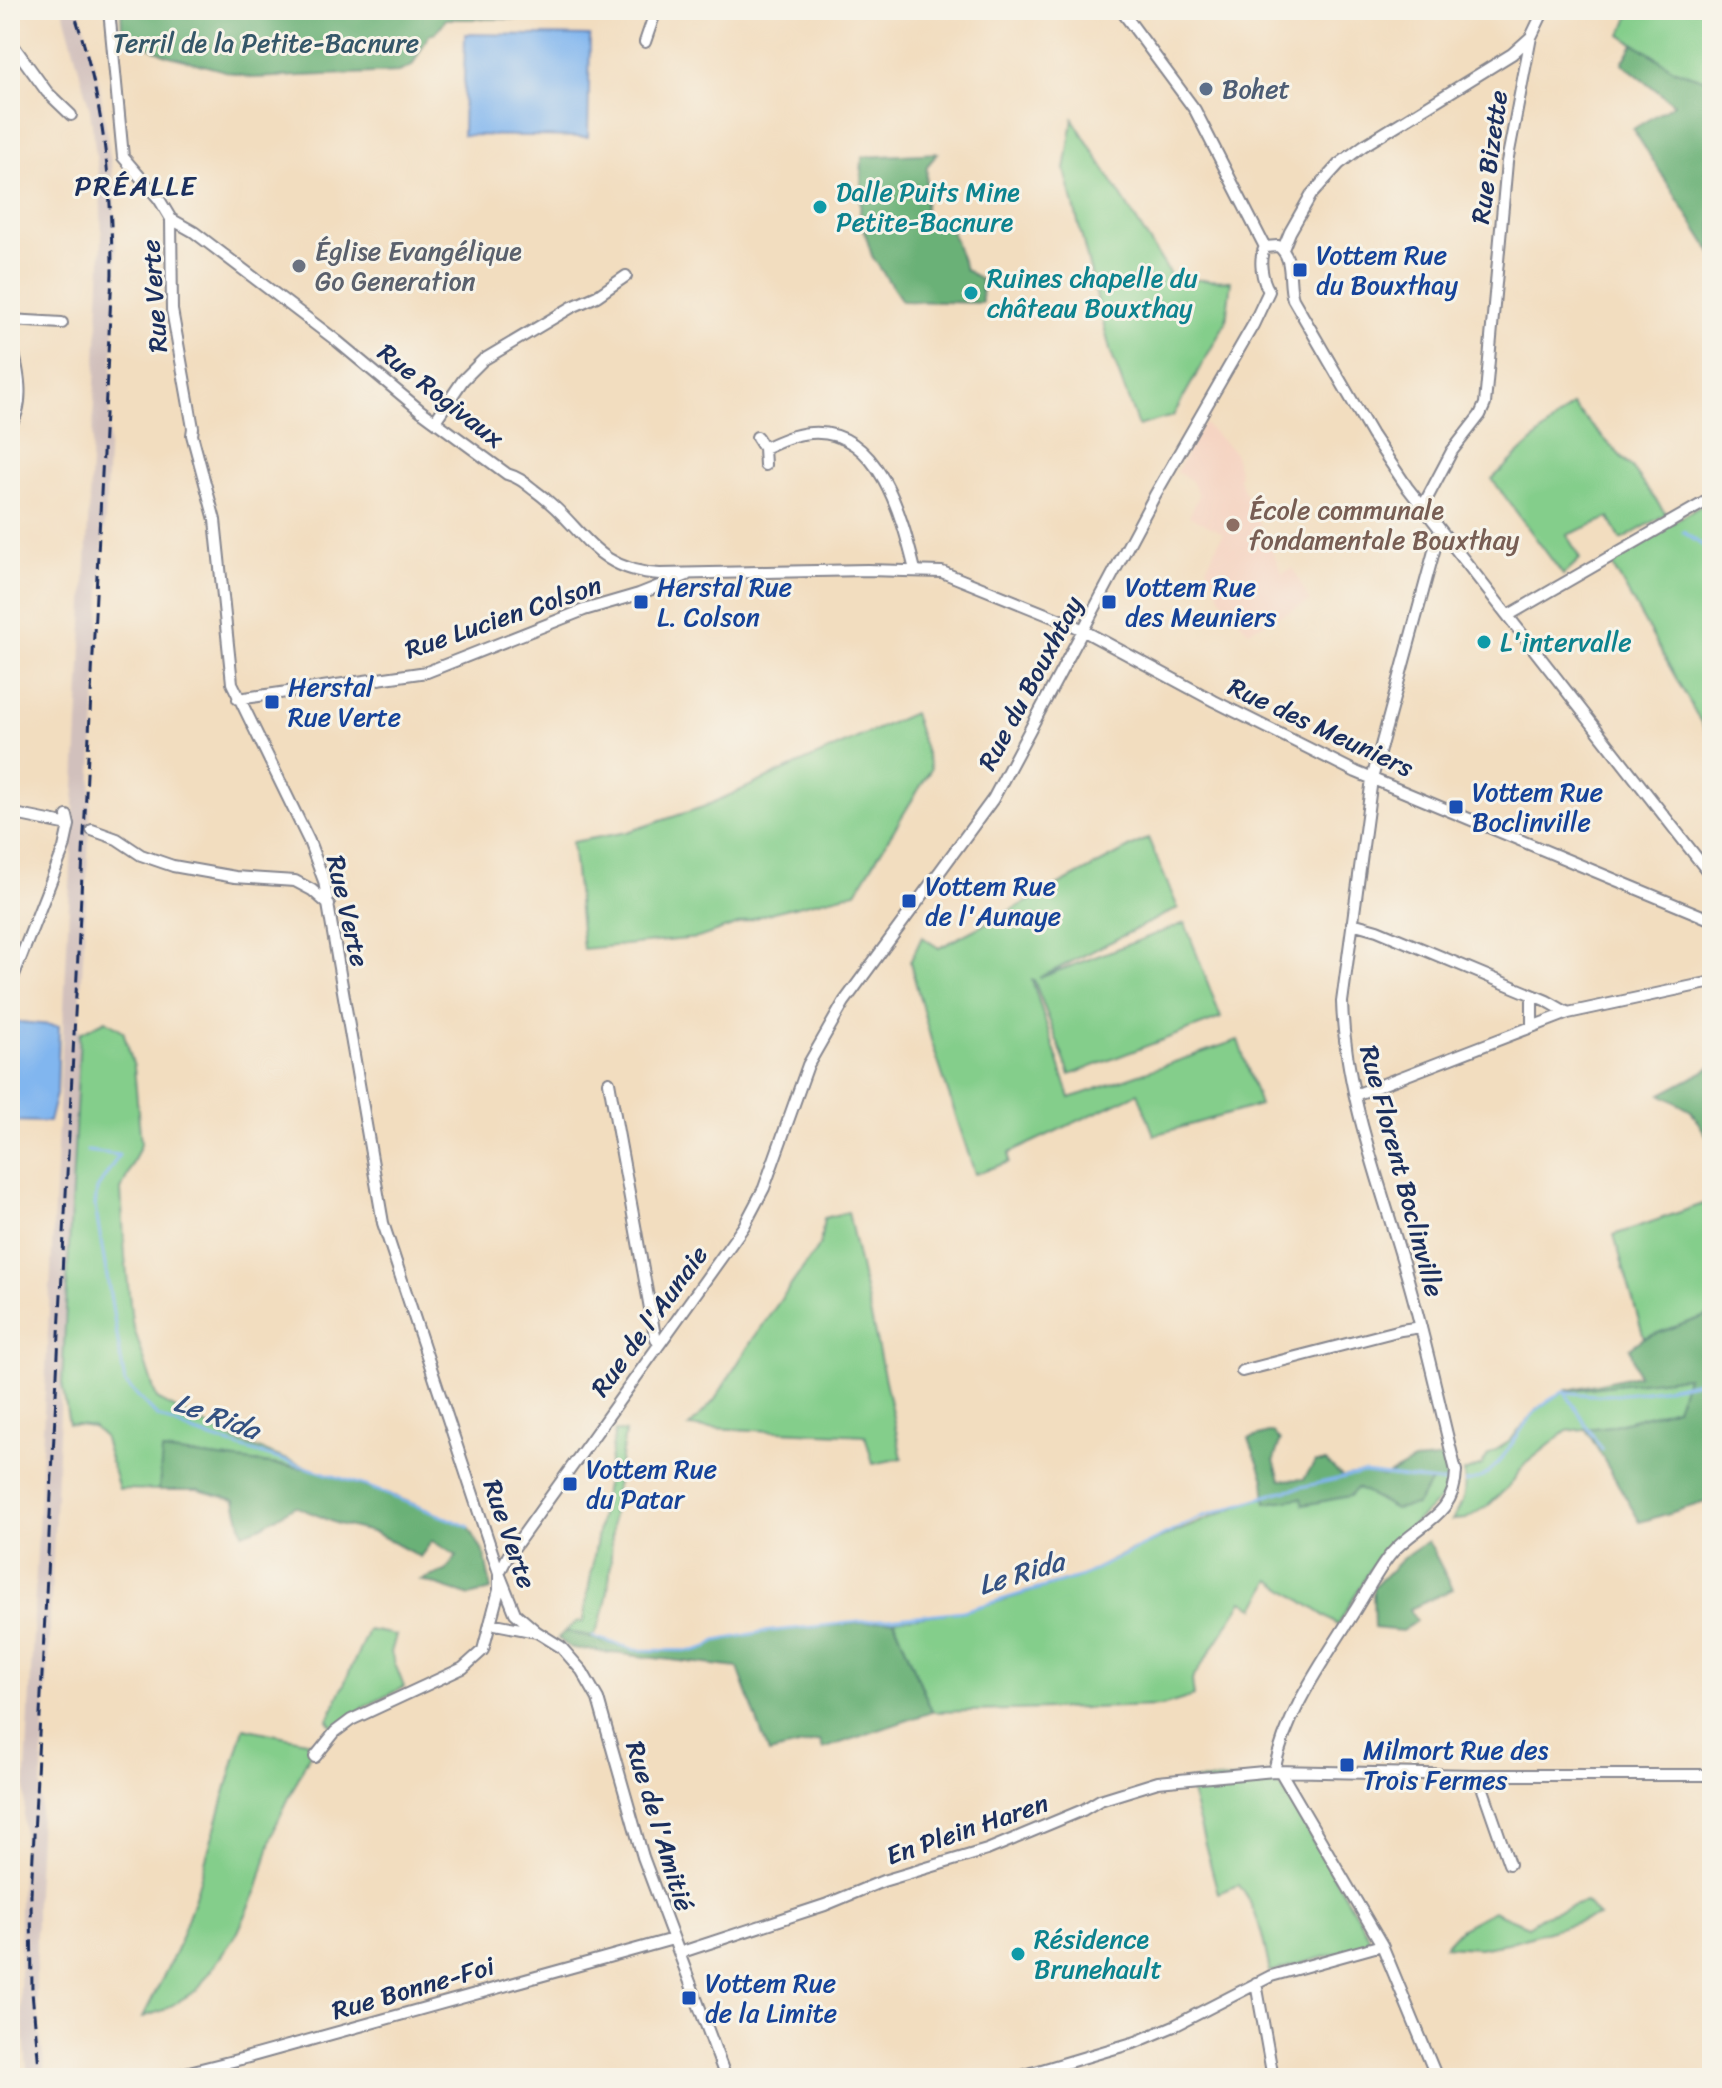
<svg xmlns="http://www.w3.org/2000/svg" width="1722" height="2088" font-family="Sriracha,sans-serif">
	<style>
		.built { fill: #f5d3c1 }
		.industrial { fill: #d1c0bc }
		.green { fill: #84ce8b; stroke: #507e74; stroke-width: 2 }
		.forest { fill: #6bb177; stroke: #43706a; stroke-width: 2 }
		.water { fill: #81b6ef; stroke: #4e72a6; stroke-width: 2 }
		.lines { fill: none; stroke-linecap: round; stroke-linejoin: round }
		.stream { stroke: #81b6ef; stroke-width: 3 }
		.minor-casing { stroke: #86868e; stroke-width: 14 }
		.minor { stroke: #fff; stroke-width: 10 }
		.rail { stroke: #1b2f5e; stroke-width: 3; stroke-dasharray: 12 6; stroke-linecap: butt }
		.service-dot { fill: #5c6f8a; stroke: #f7f3e8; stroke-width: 3 }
		.culture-dot { fill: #0f9aa8; stroke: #f7f3e8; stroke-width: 3 }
		.worship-dot { fill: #6b7280; stroke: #f7f3e8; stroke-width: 3 }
		.transit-dot { fill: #1a4fb4; stroke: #f7f3e8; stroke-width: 3 }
		.education-dot { fill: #8d6e63; stroke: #f7f3e8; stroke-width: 3 }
		.labels { text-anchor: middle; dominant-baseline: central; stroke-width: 6; stroke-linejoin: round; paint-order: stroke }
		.park-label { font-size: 26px; fill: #355769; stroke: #f7f3e8 }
		.service-label { font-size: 26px; fill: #4e5e75; stroke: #f7f3e8; text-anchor: start }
		.street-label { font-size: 26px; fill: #1b2f5e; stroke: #f7f3e8 }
		.culture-label { font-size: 26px; fill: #0d838f; stroke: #f7f3e8; text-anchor: start }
		.worship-label { font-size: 26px; fill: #5b616d; stroke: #f7f3e8; text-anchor: start }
		.transit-label { font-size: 26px; fill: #164399; stroke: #f7f3e8; text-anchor: start }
		.education-label { font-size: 26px; fill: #785e54; stroke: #f7f3e8; text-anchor: start }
		.neighbourhood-label { font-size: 28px; letter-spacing: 2px; fill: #1b2f5e; stroke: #f7f3e8 }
		.water-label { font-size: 28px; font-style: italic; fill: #345182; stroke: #f7f3e8 }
	</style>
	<rect width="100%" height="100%" fill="#f7f3e8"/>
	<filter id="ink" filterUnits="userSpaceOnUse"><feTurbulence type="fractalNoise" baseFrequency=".0125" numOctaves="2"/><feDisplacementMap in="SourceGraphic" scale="16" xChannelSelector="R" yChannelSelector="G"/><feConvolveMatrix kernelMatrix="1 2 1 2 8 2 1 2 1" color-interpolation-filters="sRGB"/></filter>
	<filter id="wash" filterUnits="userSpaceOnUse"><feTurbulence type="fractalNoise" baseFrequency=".006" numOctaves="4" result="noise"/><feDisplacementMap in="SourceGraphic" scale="32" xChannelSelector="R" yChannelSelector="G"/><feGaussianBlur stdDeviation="1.8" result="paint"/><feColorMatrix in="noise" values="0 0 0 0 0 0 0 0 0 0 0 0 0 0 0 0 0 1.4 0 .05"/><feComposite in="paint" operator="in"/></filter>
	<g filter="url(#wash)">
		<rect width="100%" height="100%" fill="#f2ddbf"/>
		<path class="built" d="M1204,423L1234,452L1240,475L1238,477L1282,573L1293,568L1310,602L1248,631L1221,598L1207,566L1223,533L1189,516L1199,495L1191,480L1176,472Z"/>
		<path class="industrial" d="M63,10H80L99,81L114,185L117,274L36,1895V1992L45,2078H28L20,1993V1895L102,240L100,186L90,110Z"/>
		<path class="green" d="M1632,10H1712V82L1675,70L1621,35Z
			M1073,119L1173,279L1231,281L1226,322L1173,416L1138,426L1110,350L1065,170Z
			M1572,405L1632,468L1666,514L1621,540L1609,518L1567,535L1580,559L1563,575L1492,479Z
			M1712,499V742L1610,561Z
			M913,713L931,769L856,892L773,912L698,938L583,949L572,842L627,832L703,807Z
			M1148,838L1178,908L1039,978L1185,923L1221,1018L1070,1075L1034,980H1032L1070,1098L1238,1040L1260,1105L1154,1135L1138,1093L1009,1153V1162L975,1174L931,1040L910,962L922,937L939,948Z
			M106,1020L123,1031L134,1067L141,1144L121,1190L125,1256L132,1322L157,1399L234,1440L312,1469L163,1451L159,1490L119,1489L103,1436L93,1427L69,1424L62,1384L80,1033Z
			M1712,1201V1314L1644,1338L1614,1235Z
			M848,1212L902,1458L873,1464L865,1435L689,1427L714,1401L753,1339L820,1244L824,1218Z
			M1688,1376L1676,1408L1611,1426L1567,1431L1524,1465L1510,1485L1490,1504L1466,1519L1452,1520C1464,1503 1466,1493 1464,1472L1482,1465L1488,1455L1510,1441L1537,1409L1563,1391Z
			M615,1431L625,1432C622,1455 617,1478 614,1501C609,1543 616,1599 593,1637L565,1631L578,1621L583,1622Z
			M1364,1473L1447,1483L1445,1495L1379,1554L1338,1625L1271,1580L1255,1608L1243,1601L1192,1680L1194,1696L1162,1706L932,1712L894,1620L963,1611L1004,1600L1082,1576L1126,1553L1250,1501Z
			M368,1630L396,1635L391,1653L404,1687L368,1705L334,1728L328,1720Z
			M244,1728L315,1743L275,1827L258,1888L238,1932L197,1990L164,2010L143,2017L176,1951L194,1900Z
			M1266,1778L1276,1781L1286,1795L1369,1936L1368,1942L1361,1947L1270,1972C1263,1939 1260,1914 1239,1885L1218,1893L1188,1781Z
			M1585,1902L1599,1916L1507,1943L1479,1948L1444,1946L1461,1928L1493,1911L1528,1926L1545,1915Z"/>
		<path class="forest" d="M121,10H617L619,13L592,19H446L436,33L429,35L412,66L399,72L251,78L166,55L122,34Z
			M1634,43L1675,70L1712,82V253L1633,129L1674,104L1622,63Z
			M938,153L927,166L924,227L949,224L965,269L981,280L982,303L902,301L872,256L860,216L862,157Z
			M1712,1067V1144L1691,1111L1661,1094Z
			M1712,1314V1500L1640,1522L1586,1429L1611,1426L1676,1408L1687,1377L1563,1391L1638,1375L1630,1348L1644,1338Z
			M1272,1432L1280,1441L1274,1460L1280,1480L1304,1479L1315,1462H1326L1343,1477L1364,1473L1385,1477L1414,1461L1445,1458L1447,1483L1431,1482L1416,1505L1395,1509L1357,1488L1350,1496L1303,1505L1301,1498L1266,1503L1264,1479L1249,1439Z
			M162,1451L312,1469L394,1496L469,1527L485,1555L491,1590L470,1596L421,1580L446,1571L457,1556L432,1541L420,1557L376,1533L338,1524L295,1506L262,1526L243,1533L235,1500L198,1490H159Z
			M1428,1541L1453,1589L1410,1609L1416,1621L1402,1631L1374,1628L1373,1588L1402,1559Z
			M894,1620L932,1712L823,1749L820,1741L769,1753L738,1668L570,1648L558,1638L565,1631L636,1650L694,1651L708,1647L716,1641L762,1632Z"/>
		<path class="water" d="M465,34L590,36L588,137L463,135Z
			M10,1021L59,1026L57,1090L49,1122L10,1121Z"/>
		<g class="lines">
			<path class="stream" d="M1683,532L1712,552
				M87,1151L119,1155L97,1189L95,1206L125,1383L157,1416L195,1433L366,1486L469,1527
				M1565,1392L1602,1450
				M1465,1482C1500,1480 1515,1430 1538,1409C1545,1402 1555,1396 1563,1391C1606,1402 1669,1388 1712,1378
				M593,1637L636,1650L694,1651L708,1647L716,1641L762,1632L963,1611L1082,1576L1201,1517L1279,1492L1364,1473L1447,1483"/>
		</g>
	</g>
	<g filter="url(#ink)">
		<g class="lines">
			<defs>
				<path id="minor" d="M109,10L123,157L159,199L171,219L172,310L193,428L192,435L215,520L232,683L309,841L324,881L383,1223L499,1573L515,1613L537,1632L561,1647L582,1671L598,1699L643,1857L726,2078
					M1121,10L1195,110L1265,247
					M10,41L47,92L71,115
					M645,42L656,10
					M171,219L194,232L337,341L421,411L507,474C518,477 525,483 534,490C584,525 591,570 660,574L867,570L942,572L1073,625L1214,701L1356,772L1712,920
					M1283,249L1290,232L1311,195L1339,164L1363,146L1512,54L1531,37L1544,10
					M1269,291C1262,280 1258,259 1265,247L1278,246C1295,258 1287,282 1293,299L1372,435L1407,487L1712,877
					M10,320L62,323
					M10,337C16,362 28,403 10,425
					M435,421L463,380L483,360L572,307L597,296L626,276
					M757,437L764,448
					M765,465L764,448C779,441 794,434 811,433C880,428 902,518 915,570
					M1423,506L1452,451L1480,415L1485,404L1507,162L1531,37
					M1509,615L1712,498
					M238,699L427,672L584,610L639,594L687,575
					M10,813L69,825
					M92,830L117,839L141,855L173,866L235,877L295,881L312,890L329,905
					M1352,923L1377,930L1547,1001L1568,1013
					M10,985L64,848L69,825L67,816
					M1532,1025V996
					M609,1082L655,1336L659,1345
					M1355,1095L1568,1013L1712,982
					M1242,1371L1401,1330L1421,1327
					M490,1623L536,1632
					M315,1757L335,1732L351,1720L463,1668L483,1650L499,1590V1573L508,1556L744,1226L764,1188L808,1065L844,1002L993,799L1155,495L1253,325L1269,291
					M1274,1771C1286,1712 1323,1662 1354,1612C1366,1593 1377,1571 1391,1554C1417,1523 1455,1518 1456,1471C1439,1404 1425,1336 1405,1269C1380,1182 1345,1094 1342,1002L1372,779L1440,529
					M1280,1771L1382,1945L1437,2078
					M1478,1775L1509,1864
					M679,1953L825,1905L883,1881L987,1850L1083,1810L1100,1800L1158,1782L1274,1771L1473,1775H1712
					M1256,1983L1273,2078
					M10,2070L16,2078
					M165,2078L245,2058L673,1939
					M1015,2078L1136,2042L1174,2026L1271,1976L1382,1945"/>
			</defs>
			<use href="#minor" class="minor-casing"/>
			<use href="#minor" class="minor"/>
			<path class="rail" d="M40,2078L32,1992L31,1895L112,274C112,183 103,96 73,10"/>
		</g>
	</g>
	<circle class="service-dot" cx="1206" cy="89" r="8"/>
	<g class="culture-dot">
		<circle cx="820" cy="207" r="8"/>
		<circle cx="971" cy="293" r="8"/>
		<circle cx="1484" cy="642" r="8"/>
		<circle cx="1018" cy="1954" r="8"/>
	</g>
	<circle class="worship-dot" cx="299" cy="266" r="8"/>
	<g class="transit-dot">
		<rect x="1292" y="262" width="16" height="16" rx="4"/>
		<rect x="633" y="594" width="16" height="16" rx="4"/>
		<rect x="1101" y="594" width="16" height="16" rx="4"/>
		<rect x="264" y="694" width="16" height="16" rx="4"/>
		<rect x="1448" y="799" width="16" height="16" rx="4"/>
		<rect x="901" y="893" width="16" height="16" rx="4"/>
		<rect x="562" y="1476" width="16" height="16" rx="4"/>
		<rect x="1339" y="1757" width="16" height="16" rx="4"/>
		<rect x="681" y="1990" width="16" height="16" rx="4"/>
	</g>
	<circle class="education-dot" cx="1233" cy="525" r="8"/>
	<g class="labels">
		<g class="park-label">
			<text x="266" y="43">Terril de la Petite-Bacnure</text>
		</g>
		<g class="service-label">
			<text x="1222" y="89">Bohet</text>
		</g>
		<g class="street-label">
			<text transform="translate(1489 157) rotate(-82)">Rue Bizette</text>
			<text transform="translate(154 296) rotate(-94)">Rue Verte</text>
			<text transform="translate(441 395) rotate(38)">Rue Rogivaux</text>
			<text transform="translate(503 617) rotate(-19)">Rue Lucien Colson</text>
			<text transform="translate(1030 683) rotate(-62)">Rue du Bouxhtay</text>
			<text transform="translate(1321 727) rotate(25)">Rue des Meuniers</text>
			<text transform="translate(348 911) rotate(77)">Rue Verte</text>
			<text transform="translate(1402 1171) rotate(75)">Rue Florent Boclinville</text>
			<text transform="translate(649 1321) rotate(-54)">Rue de l'Aunaie</text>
			<text transform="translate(510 1534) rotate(71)">Rue Verte</text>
			<text transform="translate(660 1826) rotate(73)">Rue de l'Amitié</text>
			<text transform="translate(967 1829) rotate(-19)">En Plein Haren</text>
			<text transform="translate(413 1988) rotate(-16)">Rue Bonne-Foi</text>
		</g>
		<g class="culture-label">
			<text x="836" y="192">Dalle Puits Mine<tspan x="836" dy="30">Petite-Bacnure</tspan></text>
			<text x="987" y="278">Ruines chapelle du<tspan x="987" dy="30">château Bouxthay</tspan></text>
			<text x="1500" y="642">L'intervalle</text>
			<text x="1034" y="1939">Résidence<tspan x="1034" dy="30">Brunehault</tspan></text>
		</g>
		<g class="worship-label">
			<text x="315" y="251">Église Evangélique<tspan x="315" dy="30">Go Generation</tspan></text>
		</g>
		<g class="transit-label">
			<text x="1316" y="255">Vottem Rue<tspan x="1316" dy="30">du Bouxthay</tspan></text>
			<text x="657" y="587">Herstal Rue<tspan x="657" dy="30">L. Colson</tspan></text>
			<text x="1125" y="587">Vottem Rue<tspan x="1125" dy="30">des Meuniers</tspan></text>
			<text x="288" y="687">Herstal<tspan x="288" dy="30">Rue Verte</tspan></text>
			<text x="1472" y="792">Vottem Rue<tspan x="1472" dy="30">Boclinville</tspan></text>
			<text x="925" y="886">Vottem Rue<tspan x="925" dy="30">de l'Aunaye</tspan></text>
			<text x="586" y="1469">Vottem Rue<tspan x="586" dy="30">du Patar</tspan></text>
			<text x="1363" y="1750">Milmort Rue des<tspan x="1363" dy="30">Trois Fermes</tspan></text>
			<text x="705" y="1983">Vottem Rue<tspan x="705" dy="30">de la Limite</tspan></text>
		</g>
		<g class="education-label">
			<text x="1249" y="510">École communale<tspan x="1249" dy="30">fondamentale Bouxthay</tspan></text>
		</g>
		<g class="neighbourhood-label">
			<text x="136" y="185">PRÉALLE</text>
		</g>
		<g class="water-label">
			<text transform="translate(217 1416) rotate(20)">Le Rida</text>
			<text transform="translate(1021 1573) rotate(-17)">Le Rida</text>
		</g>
	</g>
	<rect width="1722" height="2088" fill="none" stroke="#f7f3e8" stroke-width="40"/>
</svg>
